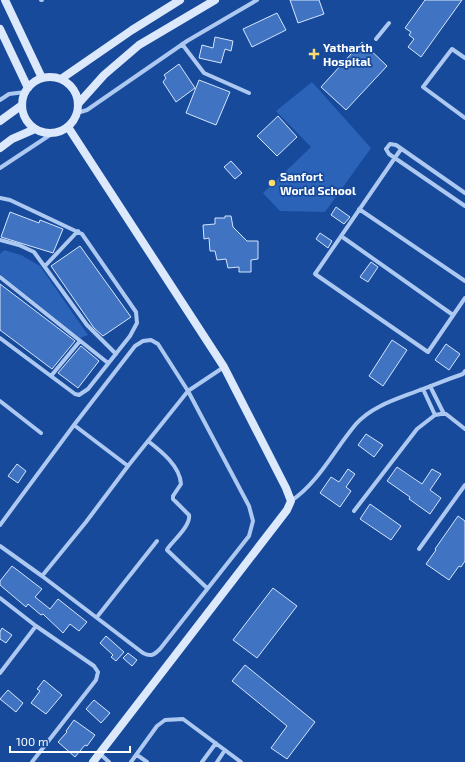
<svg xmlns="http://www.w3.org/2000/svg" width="465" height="762" font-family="'Exo 2',sans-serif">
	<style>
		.green { fill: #2b63b9 }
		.building { fill: #4073c2; stroke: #d5e5fc }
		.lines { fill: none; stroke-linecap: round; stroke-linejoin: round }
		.street { stroke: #adc9f2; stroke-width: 4 }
		.secondary { stroke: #dce8fc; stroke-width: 8 }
		.poi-dot { fill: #ffdc6e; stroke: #174a9b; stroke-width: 1.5 }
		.labels { text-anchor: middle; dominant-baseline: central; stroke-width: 3.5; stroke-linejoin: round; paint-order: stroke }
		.poi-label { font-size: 12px; font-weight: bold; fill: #fff; stroke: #174a9b; text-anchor: start }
	</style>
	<rect width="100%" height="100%" fill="#174a9b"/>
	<path class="green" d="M312,82L371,148L325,212L280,211L263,193L311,147L276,111Z
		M4,250L21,255L40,266L88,335L80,338L0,274V254Z"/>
	<path class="building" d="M290,0H319L324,14L298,23Z
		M425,0H462L421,57L408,47L414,39L409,35L411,32L405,28Z
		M277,13L286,30L252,47L243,29Z
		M215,37L233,41L231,51L225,49L221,63L199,58L202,45L213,48Z
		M362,42L387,66L346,110L321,87Z
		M179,64L195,88L176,102L163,82L166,78L164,75Z
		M199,80L230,92L216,125L186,113Z
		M278,116L297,137L277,156L257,136Z
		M231,161L242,173L235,179L224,167Z
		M336,207L350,217L344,224L331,215Z
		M10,212L39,223L40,220L63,229L53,253L1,237Z
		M225,216H231L233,227L247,241H258V259L251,260V272H239V267L228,268L226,259L217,260L215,251H210L209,238L204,239L203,225L215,224V218H225Z
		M320,233L332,241L328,248L316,239Z
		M80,246L131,317L103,336L94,328L51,266Z
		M371,262L378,267L368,282L360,277Z
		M0,284L75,341L52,369L0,330Z
		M392,340L407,350L383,386L369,376Z
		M446,344L460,354L449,370L435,360Z
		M81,346L99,361L78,388L58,373Z
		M366,434L383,445L374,457L358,445Z
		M17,464L26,471L18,483L8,476Z
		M397,467L422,484L432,469L441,474L430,490L441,498L430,514L409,499L410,497L387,481Z
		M348,469L355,474L346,487L351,491L340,507L320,493L331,477L339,482Z
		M370,504L401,526L391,540L360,519Z
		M458,516L465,521V561L461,567L459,566L449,580L426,564L436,550L435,549Z
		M12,566L42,589L35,597L50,609L58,599L87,622L79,631L70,624L63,633L43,614L41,615L28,604L26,607L0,585V581Z
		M273,588L297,606L257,658L233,640Z
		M2,628L12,635L6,643L0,639V632Z
		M106,636L124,652L116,661L111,657L113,655L100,643Z
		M128,653L137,660L132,666L123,658Z
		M245,665L315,722L287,759L271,748L287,726L232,681Z
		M44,680L62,695L46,714L31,703L40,691L37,689Z
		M8,690L23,703L16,712L0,699Z
		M94,700L110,713L101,723L86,709Z
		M74,720L95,735L87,746L85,745L75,757L58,742L67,732L66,731Z"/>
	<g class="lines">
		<path class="street" d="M41,0H42
			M376,39L389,23
			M182,44L204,73L249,93
			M465,58L452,49L423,87L465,118
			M0,100L9,94L25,92
			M77,113L87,110L187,41L257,0
			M401,149L315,274L428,352L465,298
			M0,168L53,133
			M465,193L396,145L390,144L386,149L389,154L465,206
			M0,198L10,200L82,234L136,312L137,323L130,336L88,389L79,395L75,394L0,338
			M359,209L465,281
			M341,236L453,315
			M0,240L19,245L34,252L87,325L116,354
			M45,266L78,231
			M0,277L108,363
			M51,376L80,341
			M430,386L444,414
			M423,389L435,415
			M0,401L41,433
			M74,425L128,466
			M148,441C161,451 180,466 181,484L173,496V499L189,515C191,525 174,540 168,548L167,550L207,588
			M291,501C319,482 334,450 356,424C372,406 397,399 420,390C434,385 448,379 463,374L465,371
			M354,511L417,429L435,415L441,414H446L465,429
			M0,525L74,425L135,346L143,341L151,340L158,344L188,391L249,506L253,521L249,536L160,649C154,655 151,657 143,653L42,576L0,546
			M419,549L465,485
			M42,576L86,522L128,466L188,391L224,367
			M0,598L36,626L94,666L98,672L96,680L32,762
			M97,617L157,541
			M0,673L36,626
			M99,753L109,762
			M137,755L147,762
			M131,762L157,726L165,720L183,719L241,762
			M202,762L216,743
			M217,762L225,750"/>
		<path class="secondary" d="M5,0L42,78
			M0,29L28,88
			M22 105a28 28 0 1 1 56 0a28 28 0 1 1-56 0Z
			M61,79L132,30L180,0
			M78,104L104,75L139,45L215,0
			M0,121L22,105
			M68,127L224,367L286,488L291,501L287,510L93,762
			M0,148L12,139L35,129"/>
	</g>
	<g class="poi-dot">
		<path d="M312 48h4v4h4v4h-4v4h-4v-4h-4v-4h4z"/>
		<circle cx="272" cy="183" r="4"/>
	</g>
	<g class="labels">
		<g class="poi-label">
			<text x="323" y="47">Yatharth<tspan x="323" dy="14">Hospital</tspan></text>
			<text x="280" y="176">Sanfort<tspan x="280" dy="14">World School</tspan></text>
		</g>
	</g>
	<path d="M10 746v6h120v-6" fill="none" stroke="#ffffff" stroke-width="2"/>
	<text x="16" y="746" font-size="12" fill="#ffffff" stroke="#174a9b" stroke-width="3" paint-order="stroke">100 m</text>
</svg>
